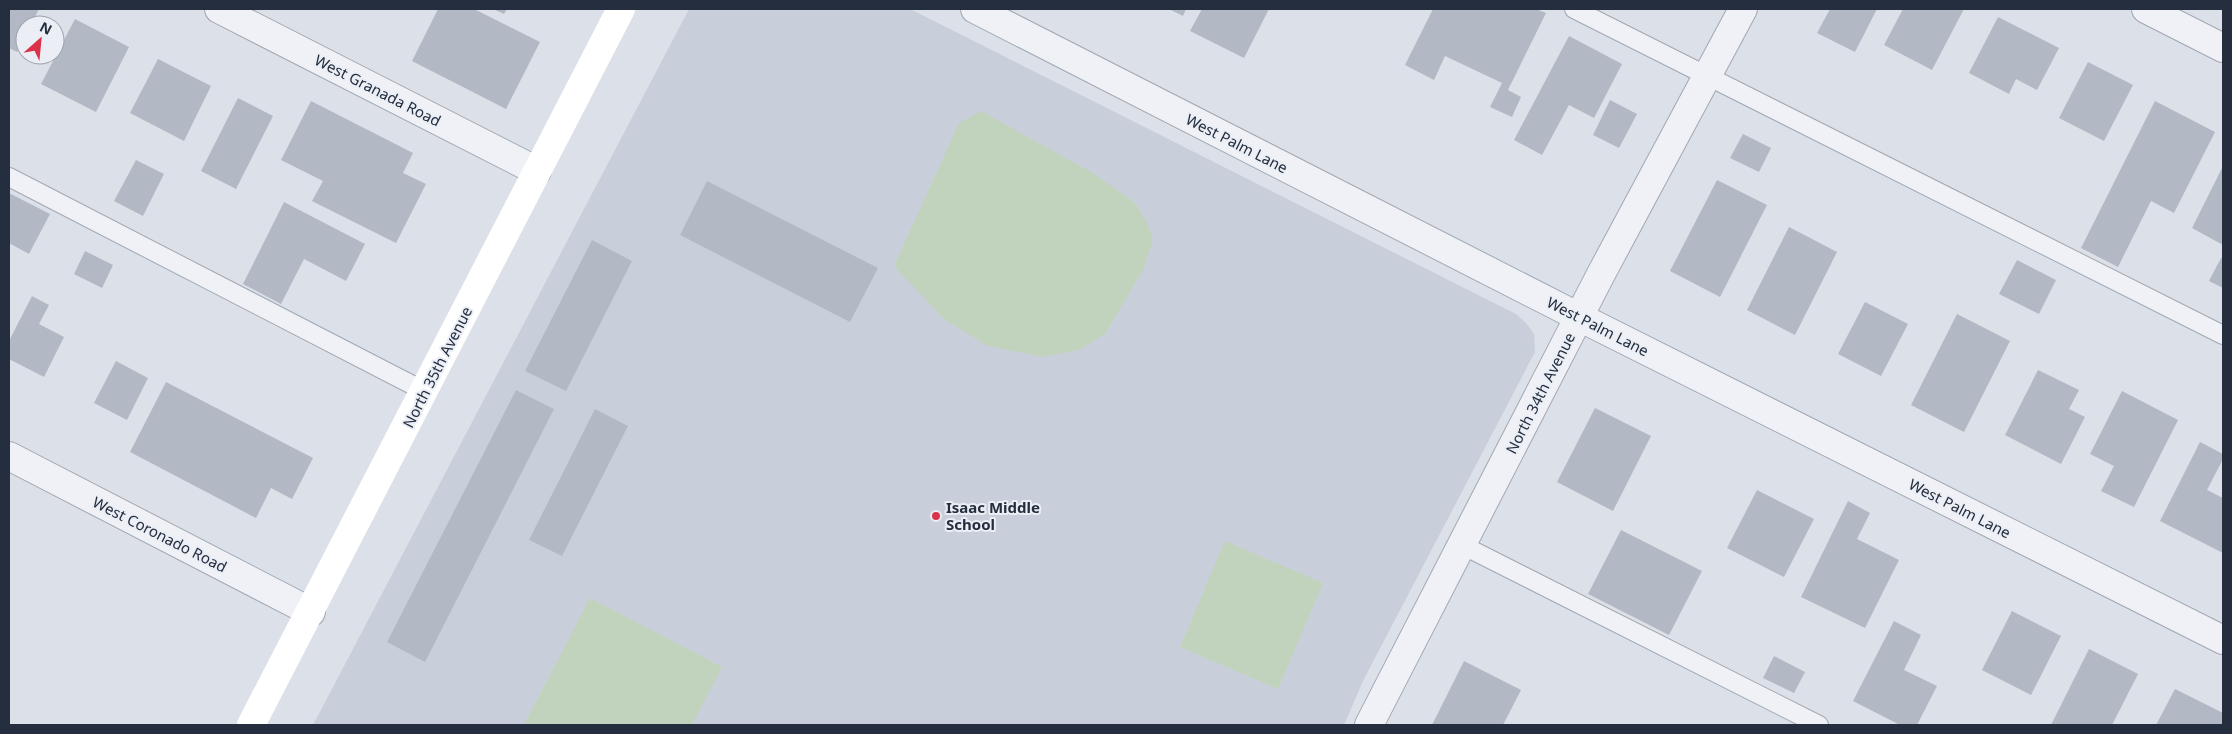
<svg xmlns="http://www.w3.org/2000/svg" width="2232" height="734" font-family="'Noto Sans',sans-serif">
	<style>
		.built { fill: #c9cfda }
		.green { fill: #c1d3bc }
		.building { fill: #b2b9c5 }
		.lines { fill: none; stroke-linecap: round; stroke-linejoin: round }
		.lane-casing { stroke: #a1a7b2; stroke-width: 20 }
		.street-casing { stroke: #a1a7b2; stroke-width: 30 }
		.lane { stroke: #eff1f6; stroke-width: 18 }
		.street { stroke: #eff1f6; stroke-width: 28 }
		.secondary { stroke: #fff; stroke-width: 28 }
		.poi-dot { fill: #dc3249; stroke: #ebeff5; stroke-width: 2 }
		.labels { text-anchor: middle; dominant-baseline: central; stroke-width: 4; stroke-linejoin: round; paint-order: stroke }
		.street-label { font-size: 15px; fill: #242e3f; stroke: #ebeff5 }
		.poi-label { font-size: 15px; font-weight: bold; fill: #242e3f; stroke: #ebeff5; text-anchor: start }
	</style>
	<rect width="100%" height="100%" fill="#dce0e8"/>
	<path class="built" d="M689,9H910L1516,314L1526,323L1534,334L1535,352L1363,681L1344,725H313Z"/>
	<path class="green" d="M981,111L1093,173L1135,203L1146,221L1153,240L1143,270L1105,334L1079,350L1043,357L988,346L945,320L894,266L959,123Z
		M1225,541L1323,583L1278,689L1180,647Z
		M590,598L722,667L692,725H524Z"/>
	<path class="building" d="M9,9H39L31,25H25V36L17,52L9,48Z
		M438,9H474L540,42L506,109L412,61Z
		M493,9H507L504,14Z
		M1169,9H1186L1183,16Z
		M1202,9H1269L1244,58L1190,31Z
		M1433,9H1536L1546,13L1508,90L1521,97L1512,117L1490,107L1502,83L1445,56L1434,80L1405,65Z
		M1830,9H1877L1855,52L1817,33Z
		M1903,9H1964L1932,70L1884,45Z
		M1998,17L2059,48L2037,90L2016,79L2009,94L1969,73Z
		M75,19L129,47L96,112L41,84Z
		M1569,36L1622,64L1594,118L1569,105L1542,155L1514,140Z
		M158,59L211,86L184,141L130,113Z
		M2088,62L2133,85L2104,141L2059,118Z
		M238,98L273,116L236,189L201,171Z
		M1610,100L1637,114L1619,148L1593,135Z
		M311,101L413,153L403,173L426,184L396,243L312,201L323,181L281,160Z
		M2155,101L2215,132L2174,213L2151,201L2118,267L2081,248Z
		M1743,134L1771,148L1759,172L1730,158Z
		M136,160L164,174L143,216L114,201Z
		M2223,166V245L2192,228Z
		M1717,180L1767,205L1720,297L1670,271Z
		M707,181L878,268L850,322L680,235Z
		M9,193L50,214L29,254L9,243Z
		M284,202L365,244L346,281L304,259L281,304L243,284Z
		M1789,227L1837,252L1795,335L1747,310Z
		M592,240L632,261L566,391L525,371Z
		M85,251L113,265L102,288L74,274Z
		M2221,258L2223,259V288L2209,281Z
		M2017,260L2056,280L2039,314L1999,294Z
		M32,296L49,305L39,324L64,337L44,377L9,359V341Z
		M1865,302L1908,324L1881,376L1838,354Z
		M1957,314L2010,341L1964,432L1911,405Z
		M116,361L148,378L127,420L94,403Z
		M2038,370L2079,390L2069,409L2085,417L2061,464L2005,435Z
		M166,382L313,458L292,499L271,488L256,518L130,452Z
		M516,390L554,409L425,662L387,642Z
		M2122,391L2178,420L2134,507L2101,491L2114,466L2090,454Z
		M1595,408L1651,436L1613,511L1557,482Z
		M595,409L628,426L562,556L529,540Z
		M2200,442L2223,454V459L2207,490L2223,498V553L2160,521Z
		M1757,490L1814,519L1784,577L1727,548Z
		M1848,501L1870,513L1857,539L1899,560L1865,628L1801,597Z
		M1621,530L1702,571L1669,635L1588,594Z
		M2012,611L2061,636L2031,695L1982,670Z
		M1894,621L1921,635L1904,670L1937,686L1917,725H1900L1853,701Z
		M2089,649L2138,674L2112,725H2051Z
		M1774,656L1805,672L1794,693L1763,678Z
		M1464,661L1521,690L1503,725H1432Z
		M2175,689L2223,713V725H2156Z"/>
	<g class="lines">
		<defs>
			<path id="lane" d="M1574,9L2223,335
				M9,177L424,391
				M1462,545L1819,725"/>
			<path id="street" d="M219,9L537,171
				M975,9L1579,317L2223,640
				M2146,9L2223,48
				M9,456L311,612
				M1369,725L1601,274L1743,9"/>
		</defs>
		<use href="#lane" class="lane-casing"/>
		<use href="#street" class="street-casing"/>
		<use href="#lane" class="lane"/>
		<use href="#street" class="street"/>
		<path class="secondary" d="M251,725L621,9"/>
	</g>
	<circle class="poi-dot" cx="936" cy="516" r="5"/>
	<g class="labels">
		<g class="street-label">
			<text transform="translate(378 90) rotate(27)">West Granada Road</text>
			<text transform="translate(1237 143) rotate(27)">West Palm Lane</text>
			<text transform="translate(1598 326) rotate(27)">West Palm Lane</text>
			<text transform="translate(437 367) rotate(-63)">North 35th Avenue</text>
			<text transform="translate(1540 393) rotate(-63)">North 34th Avenue</text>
			<text transform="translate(1960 508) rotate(27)">West Palm Lane</text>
			<text transform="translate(160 534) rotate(27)">West Coronado Road</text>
		</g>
		<g class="poi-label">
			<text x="946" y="507">Isaac Middle<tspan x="946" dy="17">School</tspan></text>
		</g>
	</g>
	<rect width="2232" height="734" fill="none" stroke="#242e3f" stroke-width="20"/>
	<g transform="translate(40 40) rotate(27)"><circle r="24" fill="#ebeff5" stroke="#9ba2ac"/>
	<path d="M0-4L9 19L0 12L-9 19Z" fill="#dc3249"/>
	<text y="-8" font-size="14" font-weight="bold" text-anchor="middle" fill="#242e3f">N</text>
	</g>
</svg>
